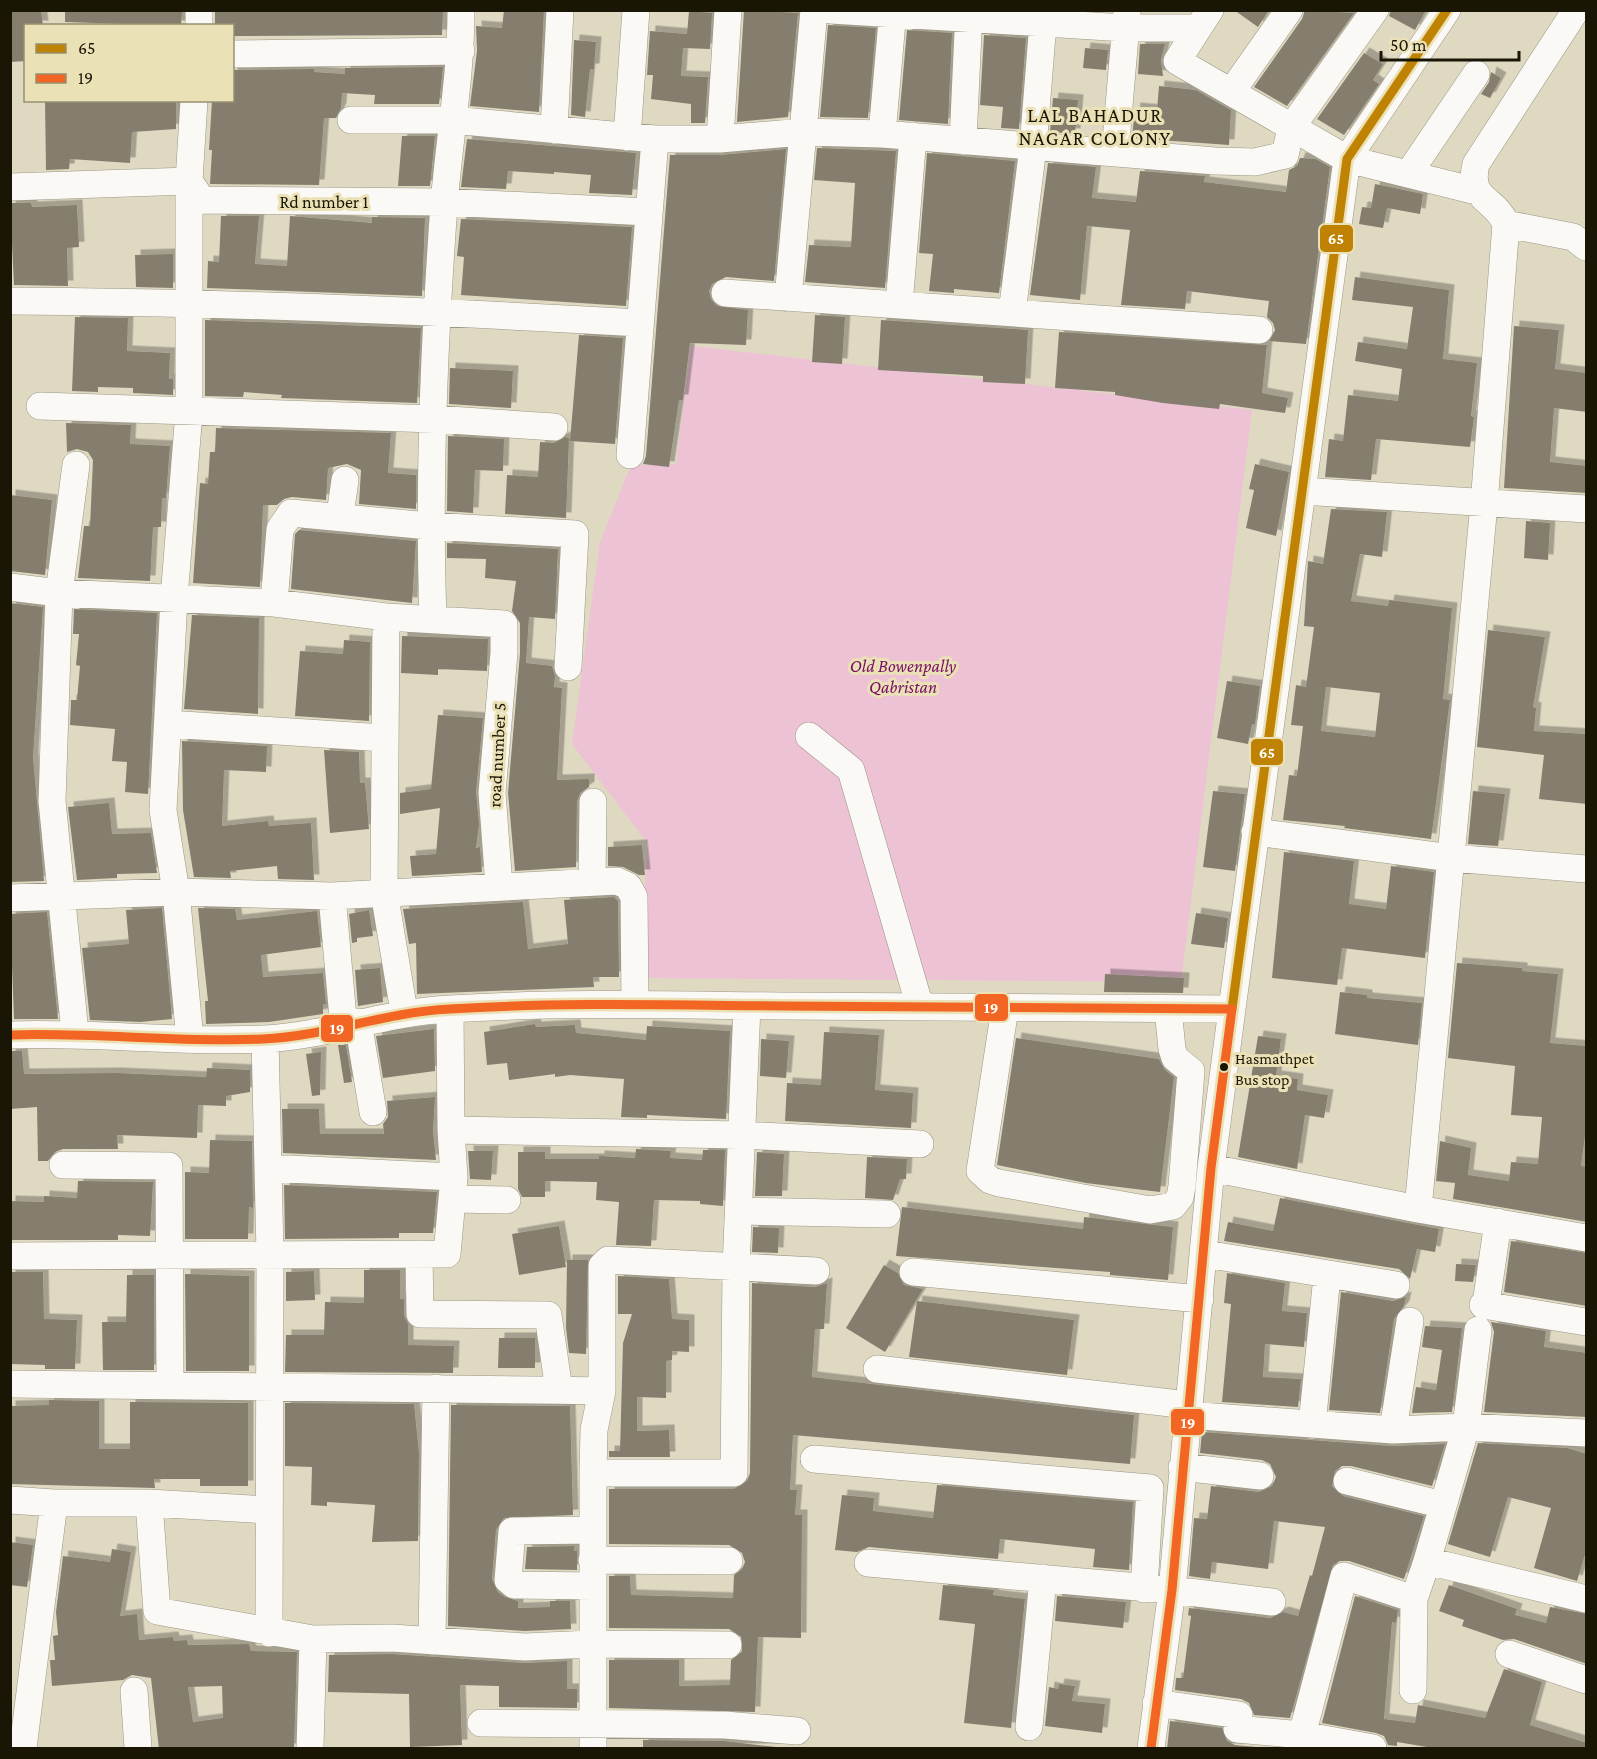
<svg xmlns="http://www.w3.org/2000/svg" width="1597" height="1759" font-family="'Crimson Pro',serif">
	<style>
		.green { fill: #edc2d5 }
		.building { fill: #857e6e; fill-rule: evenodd; filter: url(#shadow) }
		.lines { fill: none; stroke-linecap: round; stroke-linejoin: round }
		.minor-casing { stroke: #9b9685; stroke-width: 28 }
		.minor { stroke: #faf9f6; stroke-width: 27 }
		.bus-1-casing { stroke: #ebe1b6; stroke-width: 14 }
		.bus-2-casing { stroke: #ebe1b6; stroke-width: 14 }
		.bus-1 { stroke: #c08202; stroke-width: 9 }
		.bus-2 { stroke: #f26522; stroke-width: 9 }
		.bus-dot { fill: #1a1606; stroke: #ebe1b6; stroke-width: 2 }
		.labels { text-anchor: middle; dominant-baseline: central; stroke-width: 6; stroke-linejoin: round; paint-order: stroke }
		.bus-label { font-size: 16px; fill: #1a1606; stroke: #ebe1b6; text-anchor: start }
		.street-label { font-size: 18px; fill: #1a1606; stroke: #ebe1b6 }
		.park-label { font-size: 18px; font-style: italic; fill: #790e67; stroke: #ebe1b6 }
		.neighbourhood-label { font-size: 20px; letter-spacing: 1.5px; fill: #1a1606; stroke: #ebe1b6 }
		.line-badge { stroke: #ebe1b6; stroke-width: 2 }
		.badge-label { font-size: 16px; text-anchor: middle; font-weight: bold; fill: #fff }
	</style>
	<defs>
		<filter id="shadow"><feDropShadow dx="5.5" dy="-5.5" stdDeviation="0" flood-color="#0004"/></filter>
	</defs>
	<rect width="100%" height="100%" fill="#dfd9c2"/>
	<path class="green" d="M691,346L1252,410L1181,982L638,978L648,844L572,744L600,542L631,465L676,464Z"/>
	<path class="building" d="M10,10H41L43,26H26V61L10,62Z
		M65,10H182L181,26L65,22Z
		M215,10H443L442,35L232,36V26H215Z
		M504,10H544L539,112L470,106L477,51L476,26L502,28Z
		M744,10L798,13L788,117L737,122Z
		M1234,10H1269L1258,27Z
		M1305,10L1354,13L1287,106L1254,87L1302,19Z
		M1391,10H1426L1415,30L1389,16Z
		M689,11L712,13L710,49L683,48L681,76L708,77L705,123H691V104L651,99L653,75H647L650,31L687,34Z
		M828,25L876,28L868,118L820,117Z
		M907,30L952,33L948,124L899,120Z
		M984,35L1026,38L1019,129L1001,128L1003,107L980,105Z
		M574,40L596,42L594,69H590L585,117L571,115Z
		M1140,44H1165L1161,60L1163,76L1138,74Z
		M1085,48L1108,50L1106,70L1083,68Z
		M1364,53L1383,64L1373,80L1379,84L1344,135L1317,119Z
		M443,67L439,104H374L375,95L342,93L341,108L336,118H324L319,185L210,184L212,150H209L212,100H232V70L314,69V72L345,74V68Z
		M1491,72L1501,78L1490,98L1481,94L1489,82Z
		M1159,86L1196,90L1231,110L1229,145L1132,138L1135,108L1157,110Z
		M1053,98L1078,100L1075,134L1050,132Z
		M45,100H176V129L132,132L130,163L70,159L69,169L46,170Z
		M402,136H435L430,186H398Z
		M467,139L636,153L632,195L589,193L591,175L554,172V174L508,171L506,189L461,187Z
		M817,148L896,151L885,288L805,282L809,245L851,247L855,183L814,180Z
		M786,149L774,281L726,277L712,284L709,291L711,299L717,306L748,310L746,345L690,343L683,400H679L669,467L643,464L646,456L670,155H720Z
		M927,153L1015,161L999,293L954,289V293L929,291L933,254L919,253Z
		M1300,158L1316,159L1330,167L1306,344L1269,341L1275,330L1273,323L1267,317L1269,301L1187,291L1185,309L1121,305L1130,230L1087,226L1080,300L1030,295L1048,163L1096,167L1092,198L1136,202L1140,171L1205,176L1204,182L1286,192L1289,170L1297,166Z
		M1375,184L1423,194L1420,214L1387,208L1383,228L1359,224L1362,207L1371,208Z
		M10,203H31L32,207L77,205L79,247L67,248L68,286L14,285Z
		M221,216H259L255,264L287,266L290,216L372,223V217L425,218L422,296L207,288L208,261L219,262Z
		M461,219L632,227L626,306L461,295L464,257L457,256Z
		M173,254V288L136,287L135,255Z
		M1355,277L1449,290L1443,359L1477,363L1471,416L1474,417L1470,447L1376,439L1371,480L1325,477L1329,439L1343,441L1348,395L1398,401L1402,369L1355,361L1358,342L1407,349L1413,307L1352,300Z
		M815,315L845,317L842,364L812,362Z
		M75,317L128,318L127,351L170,353L169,379H173V395L133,393V388L98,387V392L72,391Z
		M205,320L421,328L417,403L281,398L282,395L244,392L243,397L205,396Z
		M881,320L1028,330L1025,384L983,382V376L878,370Z
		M1514,326L1559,330L1555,369L1587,373V412L1554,408L1550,462L1587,466V493L1504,488Z
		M1059,332L1267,345L1262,393L1288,398L1285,413L1220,404L1219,409L1163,403L1115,395V392L1055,388Z
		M579,335L623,338L615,444L570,441Z
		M450,368L513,371L511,408L449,404Z
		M66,423L131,425L130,444L170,446L166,498H162L161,527H153L150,581L78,578L84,526H90L93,460L88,452L77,449L67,452Z
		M216,428L391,433L388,473L416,475V509L359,504L361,470L347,464L328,468L326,500L292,497L284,499L277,505H263L260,587L193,583L200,483L208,484L210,452H215Z
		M448,436L504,439L503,471L475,470L473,513L447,511Z
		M565,437L569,438L566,518L505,514L507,475L538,477L540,442L554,443Z
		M1255,464L1289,472L1276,536L1246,528L1254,490L1249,489Z
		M10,495L52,500L45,575L10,571Z
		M1331,509L1387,512L1382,557L1360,554L1351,601L1388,606L1389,600L1452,608L1443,699L1450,700L1431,839L1344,828L1345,826L1283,820L1289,775L1297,776L1303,726L1291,725L1296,685L1306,687L1314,627L1304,626L1308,561L1323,564ZM1326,687L1380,693L1375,737L1321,731Z
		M1526,521L1550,523L1548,560L1524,558Z
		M299,530L416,541L412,603L291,589L295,534Z
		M447,543L558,549L555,619L529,617L526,663L552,666L555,676L554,687L562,688L557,780L589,779V787L580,793L577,802L576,867L515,871L508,793L520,653V623L512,611L516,581L485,578L486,559L447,558Z
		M10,603L43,607L33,757L44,881L10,882Z
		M74,609L157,613L148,794L125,792L127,762L112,761L115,729L70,725L71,700H77L80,666L76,665L79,634H73Z
		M192,615L259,618L258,714L184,709Z
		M1488,630L1545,637L1533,707L1536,708L1534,731L1587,734V804L1539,799L1544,755L1477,747Z
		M402,636L488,639L487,671L438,669V675L401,673Z
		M344,640L370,642L369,721L295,716L300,651L343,654Z
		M1227,681L1260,686L1255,724H1252L1248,744L1217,738Z
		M438,715L483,718L476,792L479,824L476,848L480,847L482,872L412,876L410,856L436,854L440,808L400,814V793L431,789Z
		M182,741L267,746L266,772L224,770L222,826L268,821L269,826L311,823L314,880L278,879L277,866L230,871L231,878L194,877L183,810Z
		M324,750L359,752L360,783H365L369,829L330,833Z
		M1213,791L1245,794L1235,871L1203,867Z
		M1473,791L1505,794L1498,846L1468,844Z
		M109,803L112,834L151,833L157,873L117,874V878L77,880L68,807Z
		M642,845L645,875H639L623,867L608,866V847Z
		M1284,852L1354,861L1349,904L1386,909L1391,866L1434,872L1425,958L1342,948L1337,985L1272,978Z
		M614,897L618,901L619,977H593L594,987L417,994L416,943L409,944L403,909L523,902L528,949L568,944L564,900Z
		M162,908L172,1019L140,1022L90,1020L82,948L129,944L126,910Z
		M198,908L235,909L237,920L317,911L321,947L261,955L263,977L323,973L326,1004H323V1014L269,1022L206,1024L205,1001H208Z
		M369,910L373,936L357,938V942L352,943L349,914Z
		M47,912L58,1019H14L10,914Z
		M1196,913L1228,918L1224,948L1191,944Z
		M1457,963L1522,968V971L1558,974L1550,1043L1587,1046V1121L1581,1166L1587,1167V1222L1453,1199L1455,1183L1436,1181L1440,1141L1471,1148L1468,1175L1509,1181L1511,1162L1538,1164L1542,1117L1511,1115L1515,1066L1448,1058Z
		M380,968L383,1002L358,1006L355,970Z
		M1105,974L1184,978L1183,993L1104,992Z
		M1340,992L1367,995V998L1422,1003L1418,1045L1335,1034Z
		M535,1024L536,1027L575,1025L576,1033L646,1040L647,1026L730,1031L726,1119L647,1115V1118L621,1117L624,1079L570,1075L555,1077V1074L509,1080L507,1063L487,1065L484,1032Z
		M434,1029L435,1071L383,1078L376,1036Z
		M824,1032L879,1035L875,1090L913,1093L911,1128L785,1121L787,1083L821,1085Z
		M1258,1036L1281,1039L1276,1076L1298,1079L1297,1090L1328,1095L1324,1118L1305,1115L1297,1169L1238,1157Z
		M1016,1038L1159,1059L1165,1070L1174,1077L1160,1192L1086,1183L997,1165Z
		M761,1039L789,1041L786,1078L760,1076Z
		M338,1045H346L352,1082L344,1083Z
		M10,1051H22L24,1074L116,1073L206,1077L207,1068L250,1070V1092L226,1096V1106L198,1105L197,1138L117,1135L118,1149H63L55,1152L48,1161H38L37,1107L10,1109Z
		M321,1052L320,1095L312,1096L306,1054Z
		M435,1097L433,1131L436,1160L283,1153L282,1109H319L320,1134H384L383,1124L388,1117L387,1101Z
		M210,1140L252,1141L253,1208L249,1207L248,1239H185V1172L209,1173Z
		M636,1149L671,1151L670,1158L702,1160L703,1150H725L723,1206L700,1204V1201L654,1200L651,1246L616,1245L619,1202L596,1200L597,1182L545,1181V1197H522L518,1189V1152H545V1159H599V1156L635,1158Z
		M468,1151H493L491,1180L470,1179Z
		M757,1152L784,1154L782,1196H755Z
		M867,1157L907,1159L906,1179H900L893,1200L865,1198Z
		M78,1181L153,1182L150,1236L118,1235V1240H10V1201L44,1202V1196L77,1198Z
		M284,1185L437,1192L433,1233H399V1238L285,1239Z
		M1280,1198L1439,1229L1435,1252L1417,1249L1410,1279L1399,1269L1224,1241L1228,1222L1273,1231Z
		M902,1207L1083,1229L1084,1217L1173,1227L1168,1280L1110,1275V1272L896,1256Z
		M559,1226L566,1267L519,1275L512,1234Z
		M753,1227L779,1228L778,1253L752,1252Z
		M1511,1241L1587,1253V1306L1504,1292Z
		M567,1260H588L586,1354L569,1353L566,1328Z
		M1456,1264L1476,1265L1473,1282L1455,1281Z
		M884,1265L898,1273L904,1285L923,1289L885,1352L846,1328Z
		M364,1270H400V1299H404V1315L408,1324V1345L454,1346L453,1373L285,1372L286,1335H324L325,1302L364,1303Z
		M314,1271L315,1300L286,1301V1272Z
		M10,1272H43L44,1319L77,1320L75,1369H45V1365L10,1364Z
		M1227,1273L1285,1283L1282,1311L1307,1313L1304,1347L1265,1344L1263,1377L1301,1379L1298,1407L1222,1402L1231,1304L1224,1303Z
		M185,1274L249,1276V1371H186Z
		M127,1275H154V1370H103L102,1322H126Z
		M618,1276L669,1279L672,1319L689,1320V1352L672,1351V1360L666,1361V1398L637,1397V1431L669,1430L670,1457H609V1451H620L623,1343L632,1314H618Z
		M752,1283L815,1287L827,1283L824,1329H815L812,1377L1134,1415L1130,1464L793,1435L790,1490H797L795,1515H802L801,1638L758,1637L755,1712L609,1708V1660H679V1686L730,1685L731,1660L742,1652L741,1637L729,1629L609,1628V1576H630L631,1595L733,1598L734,1575L742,1569L745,1562L742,1553L729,1545L609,1544V1489H734L747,1481L750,1473Z
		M1341,1292L1393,1301L1406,1297L1404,1306L1394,1319L1380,1413L1329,1410Z
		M917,1301L1074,1320L1067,1375L909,1357Z
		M1491,1322L1546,1331L1544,1347L1587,1353V1417L1484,1412L1494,1332Z
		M1425,1326L1462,1328L1452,1412L1412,1413L1416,1387L1436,1390L1442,1350L1422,1347Z
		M499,1338H535V1368H498Z
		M49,1400L99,1401V1449H130V1402L248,1403V1486H200V1479H154L155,1488L10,1484V1406L49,1405Z
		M285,1403L414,1404L419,1453L418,1541L372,1542L375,1505L327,1502V1506L311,1505L312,1467L285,1466Z
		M451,1405L570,1406L573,1515L504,1518L496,1530L492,1579L498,1592L505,1597L518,1601V1608L550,1607V1601H570L571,1629L525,1631L448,1626Z
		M1202,1432L1392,1446L1445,1444L1432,1486L1351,1466H1342L1335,1471L1332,1486L1343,1496L1424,1516L1404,1579L1349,1561H1340L1333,1565L1290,1718L1254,1715L1249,1703L1241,1699L1175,1690L1176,1678H1183L1191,1616L1188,1615L1189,1608L1270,1618L1283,1612L1298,1616L1310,1575L1312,1576L1325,1527L1274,1521L1268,1569L1212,1562L1210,1579L1189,1576L1194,1518L1207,1519L1211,1486L1259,1492L1272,1486L1276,1477L1270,1464L1262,1460L1200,1453Z
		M1478,1443L1567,1448L1587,1454V1548L1577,1581L1534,1568L1551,1508L1508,1497L1490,1557L1448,1544Z
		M937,1485L1133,1502L1129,1570L1093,1567L1095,1549L1000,1539L998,1559L869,1547L857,1552L835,1550L842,1495L874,1498L873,1511L933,1518Z
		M10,1542L33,1545L27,1587L10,1585Z
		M574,1546V1551H577V1570L525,1569L527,1547Z
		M112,1549L131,1552L120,1616L137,1614L139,1640L173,1637L174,1641L187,1640L188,1645L249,1644L251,1651L297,1652L294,1749H159L151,1678L132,1675L123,1680L52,1686L50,1660H55L53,1636L58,1635L56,1612L63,1556L110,1562ZM222,1686L223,1718L193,1722L188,1687Z
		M943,1585L994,1590L993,1595L1025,1599L1011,1728L964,1723L975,1624L939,1620Z
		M1449,1585L1517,1609L1515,1615L1546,1623L1550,1607L1587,1614V1664L1514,1639L1503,1640L1462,1626L1464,1620L1439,1611Z
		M1057,1596L1126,1602L1123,1628L1055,1621Z
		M1355,1596L1398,1610L1396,1623L1392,1622L1384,1719L1415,1723L1418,1705L1485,1718L1504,1669L1542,1682L1530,1725L1587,1743V1749H1439L1397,1742V1746L1388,1745L1384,1736L1376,1733L1322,1723Z
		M392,1654L524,1663L567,1661V1689H577V1708L499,1707V1686L460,1685L462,1745L410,1747L409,1694L328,1692L329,1655Z
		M1059,1684L1075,1686L1072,1701L1105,1704L1102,1733L1045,1726L1049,1687L1058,1689Z
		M1170,1721L1222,1728L1227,1741L1235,1745L1277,1749H1167Z
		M643,1740L724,1741L793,1749H643Z"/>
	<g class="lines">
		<defs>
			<path id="minor" d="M199,10V26
				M831,10L1125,28H1198
				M1210,10L1177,61L1347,159L1476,191
				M232,54L461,51
				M1232,91L1289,10
				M351,120H452L655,139H720L803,132L882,134L1215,161L1255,162L1285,155L1291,128L1375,10
				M554,130L560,10
				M882,134L893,10
				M627,137L636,10
				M720,139L728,10
				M963,141L969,10
				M1115,153L1127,12
				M1409,173L1476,74
				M10,187L189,181L202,200L445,202L648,212
				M1506,224L1573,237L1586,247
				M725,293L1259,330
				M788,298L814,10
				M10,301C221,302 430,311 640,323
				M899,305L913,136
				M1012,313L1033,147L1044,10
				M40,406L434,419L554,427
				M630,455L655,139
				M1302,491L1586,509
				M340,515L345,480
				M10,587L59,593L274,603L386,617L504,624V653L492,793L499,886
				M274,603L280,529L291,513L429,526L575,534L568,667
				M386,617L384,892L404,1012
				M433,618C428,481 434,342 444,205C449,140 461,76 461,10
				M168,724L384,738
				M809,736L851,770L920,1007
				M1255,832L1451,858L1586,869
				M592,881L593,802
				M332,896L344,1029
				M10,898L176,892L332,896L617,881L628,886L634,897L635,1004
				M1005,1008L980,1171L990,1180L999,1183L1150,1210L1173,1206L1180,1197L1182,1186L1191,1071L1175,1058L1172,1049L1168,1009
				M1232,1009L1347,159L1447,10
				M358,1022L373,1112
				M75,1033L52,801L59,593L76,465
				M10,1035C95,1032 179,1043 263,1039C327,1036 386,1012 450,1009C561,1002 672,1005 782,1006C932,1007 1082,1008 1232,1009L1211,1168L1172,1590L1151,1748
				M265,1039L270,1254L269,1633
				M190,1040L176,892L163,810L174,598L189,412V181L194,100
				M451,1130L742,1135L920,1144
				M63,1165L169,1166L170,1386
				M268,1168L454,1177
				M1211,1168L1418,1209L1484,504L1506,224C1495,197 1467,201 1476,164L1576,10
				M453,1199L507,1200
				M1418,1209L1586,1238
				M739,1211L887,1214
				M419,1254L420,1314L548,1315L559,1390
				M1205,1254L1396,1285
				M10,1256L447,1254L454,1177L451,1130L450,1009
				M913,1272L1200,1299
				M1487,1297L1498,1222
				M1483,1305L1586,1322
				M1478,1330L1466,1427L1427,1561L1586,1599
				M877,1369L1188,1405
				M10,1384C208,1388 405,1387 602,1391
				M1187,1415L1393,1430L1466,1427L1586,1433
				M1312,1425L1327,1276
				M1393,1430L1410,1321
				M814,1459L1150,1488L1144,1589
				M1182,1467L1260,1476
				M593,1473H734L736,1268L747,1006
				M1347,1481L1443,1505
				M10,1500L54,1503H149L268,1510
				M149,1503L157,1611L313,1639L392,1638L525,1647L591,1644L728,1645
				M592,1560L729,1561
				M868,1563L1172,1590L1272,1602
				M592,1586L514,1585L508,1580L512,1531L593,1530
				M432,1641L436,1388
				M1509,1654L1586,1680
				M1413,1690L1414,1599
				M134,1691L138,1748
				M1156,1703L1239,1715L1237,1729L1302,1735L1373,1748
				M481,1723L725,1725L797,1731
				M1029,1727L1043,1578
				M1302,1735L1344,1576L1414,1599L1427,1561
				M23,1748L54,1503
				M310,1748L313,1639
				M593,1748V1473L594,1430L602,1391V1266L608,1260L816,1271"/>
		</defs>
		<use href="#minor" class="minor-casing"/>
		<use href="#minor" class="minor"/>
		<defs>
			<path id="bus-1" d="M1232,1009L1347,159L1447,10"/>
			<path id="bus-2" d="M10,1035C95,1032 179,1043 263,1039C327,1036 386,1012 450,1009C561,1002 672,1005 782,1006C932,1007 1082,1008 1232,1009L1211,1168L1172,1590L1151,1748"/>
		</defs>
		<use href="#bus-1" class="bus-1-casing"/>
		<use href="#bus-2" class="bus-2-casing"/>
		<use href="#bus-1" class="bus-1"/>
		<use href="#bus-2" class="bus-2"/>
	</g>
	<circle class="bus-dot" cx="1224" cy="1067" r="5"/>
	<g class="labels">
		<g class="bus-label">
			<text x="1235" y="1058">Hasmathpet<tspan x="1235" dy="21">Bus stop</tspan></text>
		</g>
		<g class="street-label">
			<text x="324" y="202">Rd number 1</text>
			<text transform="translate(497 755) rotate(-87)">road number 5</text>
		</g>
		<g class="park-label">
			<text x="903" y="666">Old Bowenpally<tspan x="903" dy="21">Qabristan</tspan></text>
		</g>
		<g class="neighbourhood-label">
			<text x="1095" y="115">LAL BAHADUR<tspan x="1095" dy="23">NAGAR COLONY</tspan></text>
		</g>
	</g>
	<g class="line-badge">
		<rect x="1319" y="224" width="35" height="29" rx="6" fill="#c08202"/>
		<rect x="1250" y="738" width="34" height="28" rx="6" fill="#c08202"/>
		<rect x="974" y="993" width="35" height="29" rx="6" fill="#f26522"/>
		<rect x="320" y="1014" width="34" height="29" rx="6" fill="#f26522"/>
		<rect x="1170" y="1408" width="35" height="28" rx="6" fill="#f26522"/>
	</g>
	<g class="badge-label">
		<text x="1336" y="244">65</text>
		<text x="1267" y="758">65</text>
		<text x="991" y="1013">19</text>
		<text x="337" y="1034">19</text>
		<text x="1188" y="1428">19</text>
	</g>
	<rect width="1597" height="1759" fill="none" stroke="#1a1606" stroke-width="24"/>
	<rect x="24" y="24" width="210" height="78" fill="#ebe1b6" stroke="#979070" stroke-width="1.5"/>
	<rect x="36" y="44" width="30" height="9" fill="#c08202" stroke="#979070" stroke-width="1.5"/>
	<text x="78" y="54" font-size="18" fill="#1a1606">65</text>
	<rect x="36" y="74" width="30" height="9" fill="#f26522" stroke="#979070" stroke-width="1.5"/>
	<text x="78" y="84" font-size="18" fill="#1a1606">19</text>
	<path d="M1381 51v9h138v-9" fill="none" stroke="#1a1606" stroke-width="3"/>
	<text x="1390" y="51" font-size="18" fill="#1a1606" stroke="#ebe1b6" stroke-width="4.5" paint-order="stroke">50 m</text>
</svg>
